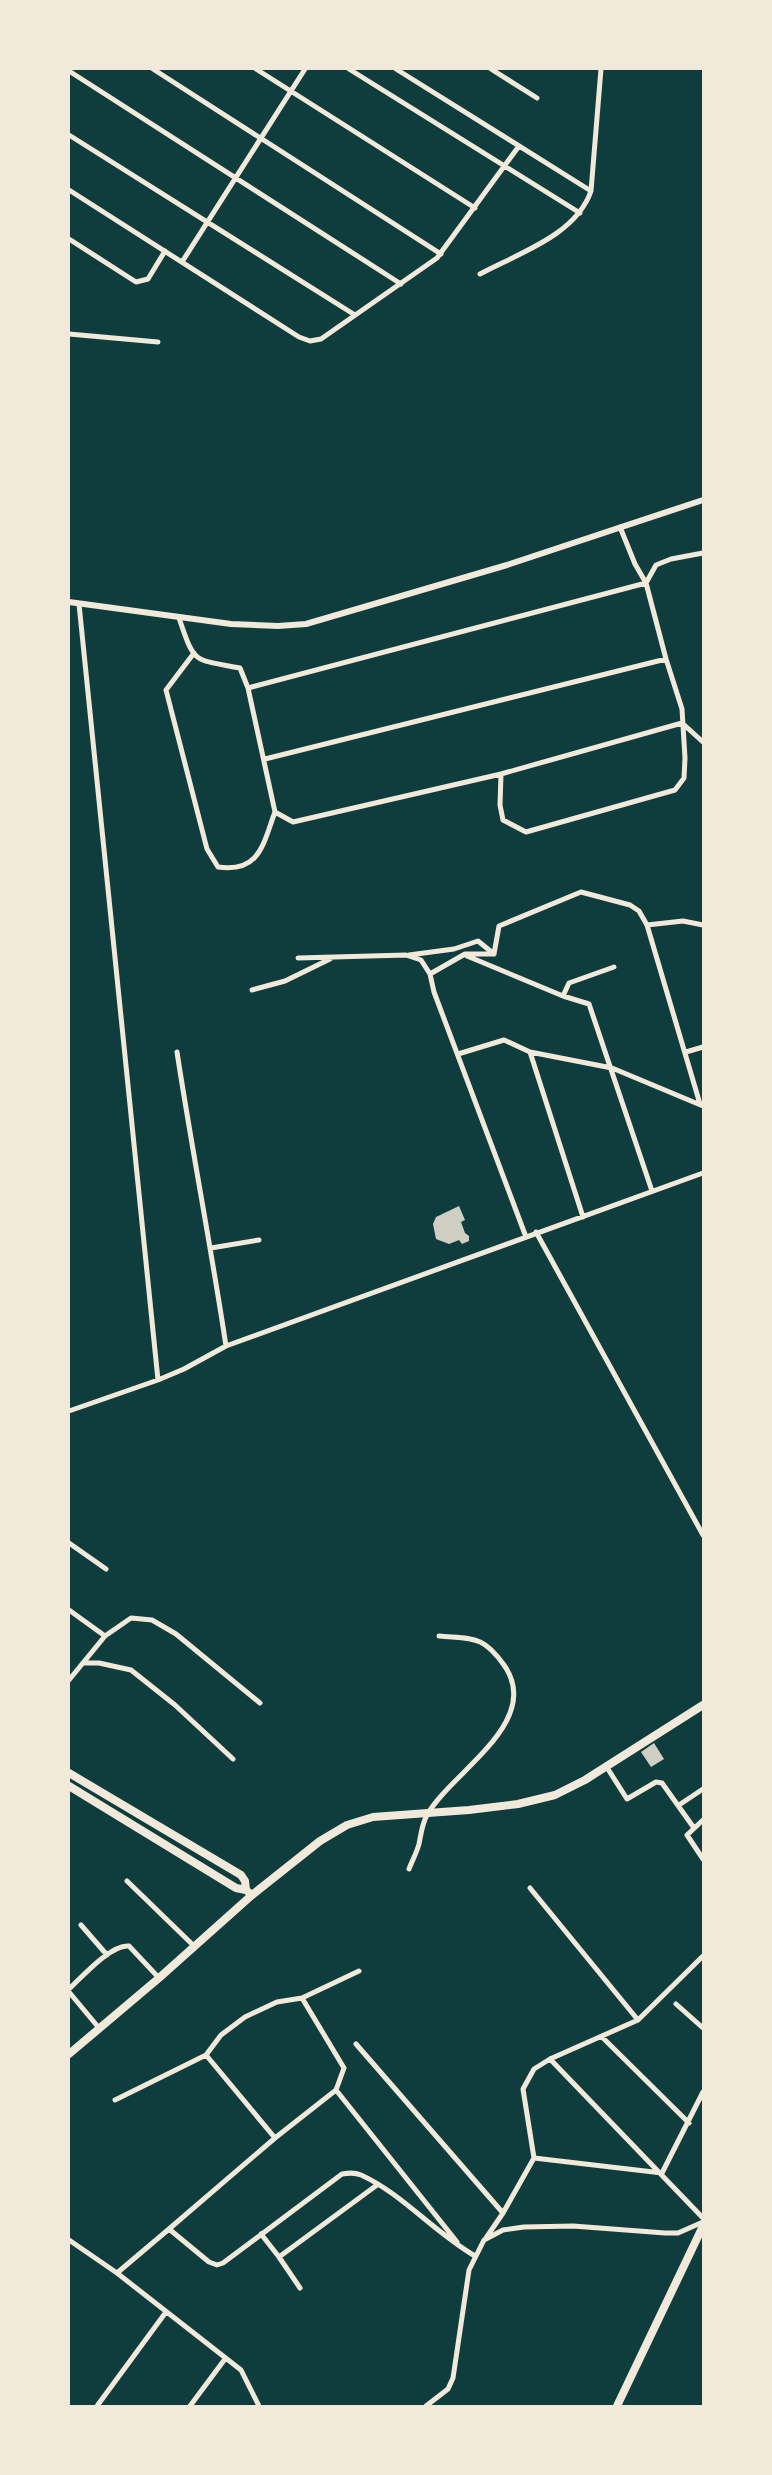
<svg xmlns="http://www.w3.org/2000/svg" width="772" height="2475" font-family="'Work Sans',sans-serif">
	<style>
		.building { fill: #cfcfc3 }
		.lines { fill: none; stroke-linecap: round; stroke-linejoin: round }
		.minor { stroke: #f1e9da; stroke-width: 5 }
		.tertiary { stroke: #f1e9da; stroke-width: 6 }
		.secondary { stroke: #f1e9da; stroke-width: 8 }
		.primary { stroke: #f1e9da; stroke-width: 8 }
	</style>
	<rect width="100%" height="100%" fill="#0f3d3e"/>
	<path class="building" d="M459,1206L465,1220L461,1222L465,1233L469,1236V1241L462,1244L459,1240L449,1244L436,1239L433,1224L436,1217Z
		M654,1743L664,1759L651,1767L641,1752Z"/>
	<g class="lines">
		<path class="minor" d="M153,69L441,254
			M256,69L475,208
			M349,69L580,213
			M396,69L591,191
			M491,69L537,98
			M69,71L401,284
			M69,135L355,315
			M69,190L299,337L310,341L321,339L437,258L519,146
			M69,239L136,282L148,279L165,251
			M182,262L305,69
			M480,274C519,253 576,235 591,191L601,69
			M69,334L158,342
			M703,553L671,559L656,565L646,583L248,688L275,812L293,822L501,774L682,723L703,742
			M79,604L158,1380
			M179,618C195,665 193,659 240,668L248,688
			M194,653L166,690L207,849L218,867C260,873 263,844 275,812
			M265,759L666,659
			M501,774L500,805L503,820L526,832L675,790L684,778L685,758L682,709L666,659L646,583L635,564L620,527
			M647,925L700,1104
			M409,955L454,949L478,941L494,954
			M467,956L563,996L589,1004L652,1191
			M298,958L406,955L421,960L430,974
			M252,990L285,981L330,959
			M563,996L569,983L614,967
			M177,1052C192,1150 211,1247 226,1346
			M530,1052L583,1217
			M686,1052L703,1047
			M458,1054L504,1040L530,1052L612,1068L703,1106
			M536,1232L703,1535
			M526,1237L434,992L430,974L465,954H494L499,926L581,892L630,905L639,911L647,925L683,921L703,925
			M211,1248L259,1240
			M69,1411L158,1380L184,1369L226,1346L703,1173
			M69,1543L106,1569
			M69,1610L105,1636
			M84,1663H99L131,1670L175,1705L233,1759
			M69,1680L105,1636L131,1618L152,1620L176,1634L260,1703
			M606,1766L627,1799L656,1782L662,1783L694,1828
			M679,1805L703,1789
			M703,1820L687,1835L703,1859
			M409,1869C412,1861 417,1852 419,1844C421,1834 422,1824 427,1815C451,1772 544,1722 504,1665C483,1635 473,1639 439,1636
			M127,1881L194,1946
			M530,1888L638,2020
			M81,1925L107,1955
			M69,1989C82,1977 111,1944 129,1946L159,1978
			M69,1992L99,2028
			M676,2004L703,2028
			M602,2037L689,2123
			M356,2044L503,2213
			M206,2055L275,2138
			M550,2059L703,2218
			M336,2090L457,2242
			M115,2100L206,2055L221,2035L245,2017L277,2002L302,1998L359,1971
			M534,2158L662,2173L703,2092
			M169,2229L275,2138L336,2090L344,2068L302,1998
			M261,2234L279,2257L377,2185
			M486,2238L503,2213L534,2158L523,2089L534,2069L550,2059L638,2020L703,1956
			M69,2240L117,2273L241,2370L259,2406
			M279,2257L300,2288
			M117,2273L169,2229L209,2262L217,2265L223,2263L342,2174C348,2173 354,2172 361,2175C401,2193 435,2233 475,2256
			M97,2406L166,2312
			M190,2406L225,2359
			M426,2406L448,2389L453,2378L469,2270L484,2240L503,2230L524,2227L573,2226L665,2233H678L703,2222"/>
		<path class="tertiary" d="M69,602L231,624L278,626L306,624L507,565L703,500"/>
		<path class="secondary" d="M252,1895L320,1841L347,1825L373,1817L469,1810L518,1804L555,1795L585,1780L703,1705
			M617,2406L703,2226"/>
		<path class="primary" d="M69,1773L241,1875L245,1881L246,1890
			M69,1786L236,1888L246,1890L252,1895L159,1978L69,2054"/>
	</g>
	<rect width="772" height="2475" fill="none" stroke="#f1e9da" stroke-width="140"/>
</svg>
